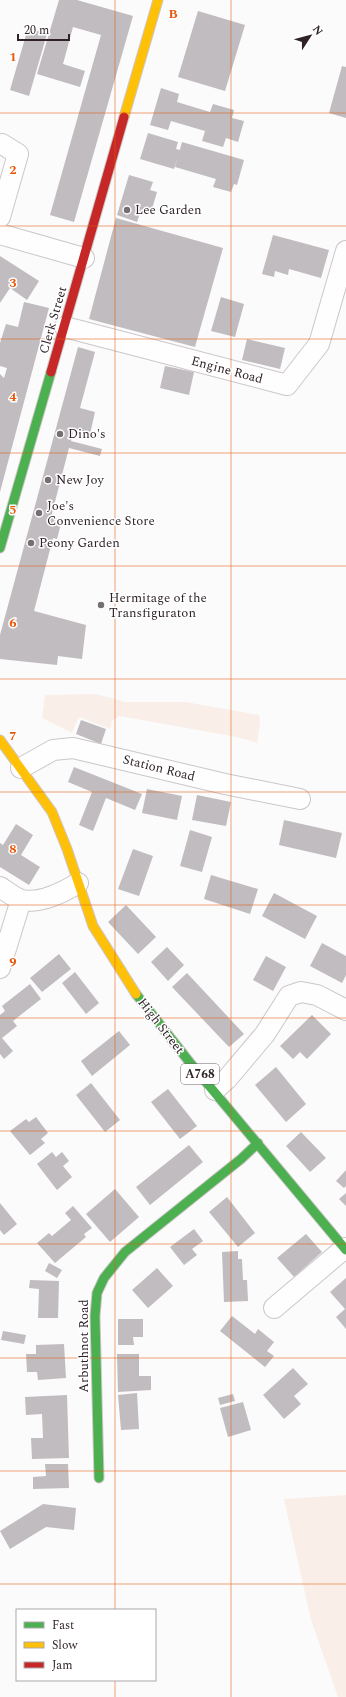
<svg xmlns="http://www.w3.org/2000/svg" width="346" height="1697" font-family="Spectral,serif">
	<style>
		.green { fill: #faeee8 }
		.building { fill: #c0bcc0 }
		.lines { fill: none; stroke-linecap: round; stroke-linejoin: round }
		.street-casing { stroke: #cdc6c9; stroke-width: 22 }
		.fast-casing { stroke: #cdc6c9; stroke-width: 11 }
		.slow-casing { stroke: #cdc6c9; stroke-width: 11 }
		.jam-casing { stroke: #cdc6c9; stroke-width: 11 }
		.street { stroke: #fefefe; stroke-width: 20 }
		.fast { stroke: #4caf50; stroke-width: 9 }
		.slow { stroke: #ffc107; stroke-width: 9 }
		.jam { stroke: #c62828; stroke-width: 9 }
		.grid { fill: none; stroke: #e8590c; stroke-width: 1; stroke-opacity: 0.55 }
		.poi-dot { fill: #766f72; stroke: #fff; stroke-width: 1.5 }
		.labels { text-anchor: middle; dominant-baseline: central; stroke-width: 3; stroke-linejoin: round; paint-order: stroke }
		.shield { fill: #fff; stroke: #6d6569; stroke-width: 1 }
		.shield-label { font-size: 12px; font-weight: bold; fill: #2f2329 }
		.poi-label { font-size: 13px; fill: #2f2329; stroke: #fff; text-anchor: start }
		.street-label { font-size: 13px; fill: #2f2329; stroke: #fff }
		.grid-label { font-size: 13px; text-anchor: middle; font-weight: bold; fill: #e8590c; stroke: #fff; stroke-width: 3; stroke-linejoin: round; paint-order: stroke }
	</style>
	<rect width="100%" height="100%" fill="#fbfbfb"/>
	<path class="green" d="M96,694L125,702H185L259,715L260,724L257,743L237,737L119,716L112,721L110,729L79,717L72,733L42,718L45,695Z
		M346,1495V1697H338L311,1620L284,1499Z"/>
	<path class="building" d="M59,0H77L133,16L74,222L50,215L101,35L73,27L63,64L85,71L80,87L37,74Z
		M198,11L245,25L225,91L178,77Z
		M28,28L47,34L29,96L10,90Z
		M342,66L346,67V118L329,113Z
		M161,88L179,94L177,102L210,112L213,104L234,110L232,118L244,121L238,142L226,138L223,147L202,141L205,131L171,121L168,130L150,125Z
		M148,133L178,142L176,149L180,150L174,169L140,159Z
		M182,142L244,160L237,185L234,184L231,192L213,187L216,179L175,167Z
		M129,175L153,182L150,190L157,192L152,209L145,207L144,211H141L137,222L117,215Z
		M116,218L223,248L195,347L89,319Z
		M273,235L329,250L321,278L289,269L288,275L275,271L274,277L262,274Z
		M0,256L39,281L27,300L10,288L0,303Z
		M221,297L244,304L235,337L211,331Z
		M24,302L49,308L0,492V374L4,378L7,368L0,366V343L6,324L18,327Z
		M247,339L285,348L280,369L242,360Z
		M78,347L95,352L80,408L95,412L90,434L74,429L71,441L102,449L100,456L69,448L51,517L62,520L57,539L53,538L34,611L86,625L82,659L58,656L57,665L0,659V635Z
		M165,366L194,372L189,395L160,388Z
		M81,720L106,729L101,744L76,734Z
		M74,767L142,794L135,810L106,798L93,831L79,825L92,792L68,782Z
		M147,789L182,796L177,820L142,813Z
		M197,795L231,802L226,826L192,820Z
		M284,820L342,833L336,858L279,845Z
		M16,824L33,835L21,855L40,867L29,885L0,867V843L3,845Z
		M190,830L212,837L202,872L180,866Z
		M133,849L153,856L139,896L118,889Z
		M211,875L258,889L250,914L204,899Z
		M274,893L317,916L305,939L262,916Z
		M126,905L156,937L138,954L108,922Z
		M322,943L346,956V975L342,983L310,966Z
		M167,947L184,965L168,981L151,962Z
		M59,954L71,969L42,992L30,978Z
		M266,956L286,967L273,991L253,980Z
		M75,972L99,1003L86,1014L62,983Z
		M187,973L244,1034L229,1047L172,987Z
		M30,984L41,999L13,1021L17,1026L2,1038L13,1051L4,1059L0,1054V1015L5,1011L2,1006Z
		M312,1015L331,1034L307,1059L300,1052L293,1059L280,1046Z
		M119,1031L130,1045L92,1076L81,1061Z
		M276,1067L306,1104L286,1122L255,1085Z
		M91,1083L120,1120L105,1132L76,1095Z
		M168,1089L197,1126L180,1139L151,1102Z
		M36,1117L48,1133L41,1139L45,1143L30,1155L10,1131L26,1119L29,1122Z
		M301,1132L326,1158L310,1172L286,1146Z
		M189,1145L203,1162L150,1205L136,1187Z
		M52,1152L56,1157L62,1152L69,1161L63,1166L72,1177L57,1190L37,1164Z
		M346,1170V1186L344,1188L336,1181Z
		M115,1189L139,1217L110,1242L86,1214Z
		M346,1193V1206L339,1199Z
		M227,1197L255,1233L238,1247L209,1212Z
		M0,1203L17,1224L4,1235L0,1230Z
		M73,1206L92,1228L84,1234L86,1237L55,1263L37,1243L49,1233L52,1236L71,1220L65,1213Z
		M194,1229L203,1241L192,1249L197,1255L184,1265L170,1247Z
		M306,1234L322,1252L294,1277L277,1258Z
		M238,1251V1259H242L243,1280H247L248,1301L224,1302L222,1252Z
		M49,1263L62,1270L57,1278L45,1271Z
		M157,1268L173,1286L148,1308L132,1290Z
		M346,1278V1329L336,1317L345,1309L330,1292Z
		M30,1280L59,1281L58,1318H38L39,1289L29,1288Z
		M232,1316L255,1334L258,1329L274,1342L267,1351L274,1356L265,1367L220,1331Z
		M118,1319H143V1337H133L134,1345H118Z
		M3,1331L26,1335L24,1344L1,1340Z
		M64,1344L66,1378L38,1380L37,1372H27L26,1354H36V1345Z
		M117,1354H139V1376H151V1390L118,1392Z
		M293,1368L308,1384L294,1396L301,1404L284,1419L263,1395Z
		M137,1393L139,1429L121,1430L118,1395Z
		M233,1394L235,1401L220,1405L218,1398Z
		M67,1395L69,1458L32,1459L31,1438H43L42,1414L26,1415L25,1397Z
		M243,1402L251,1430L228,1437L220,1408Z
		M45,1464H68L69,1488L33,1489V1477L46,1476Z
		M43,1504L76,1508L74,1530L46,1527L10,1549L0,1531Z"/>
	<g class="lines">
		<defs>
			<path id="street" d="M0,217L18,154L2,144
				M0,234L84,258
				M65,327L287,385L319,344L346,251
				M21,768L53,750L73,748L225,784L300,799
				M0,887C6,891 15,898 22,900C40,904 64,892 78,883
				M0,968L21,900
				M215,1090L227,1079L265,1034L289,996L301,992L317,995L346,1010
				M274,1308L345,1248"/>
			<path id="fast" d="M0,548L51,372
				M136,994L191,1064L346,1250
				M99,1478L95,1316L97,1293L104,1278L125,1252L241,1159L258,1143"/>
			<path id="slow" d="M124,117L158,0
				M0,740L52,812L67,849L93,926L136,994"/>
			<path id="jam" d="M51,372L124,117"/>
		</defs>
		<use href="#street" class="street-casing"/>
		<use href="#fast" class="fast-casing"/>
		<use href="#slow" class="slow-casing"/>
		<use href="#jam" class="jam-casing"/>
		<use href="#street" class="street"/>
		<use href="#fast" class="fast"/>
		<use href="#slow" class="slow"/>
		<use href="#jam" class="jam"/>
	</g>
	<path class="grid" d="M115,0V1610M231,0V1697M0,113H346M0,226H346M0,339H346M0,453H346M0,566H346M0,679H346M0,792H346M0,905H346M0,1018H346M0,1131H346M0,1244H346M0,1358H346M0,1471H346M0,1584H346M115,1680V1697"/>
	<g class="poi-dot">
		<circle cx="127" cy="210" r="4"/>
		<circle cx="60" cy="434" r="4"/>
		<circle cx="48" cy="480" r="4"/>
		<circle cx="39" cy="513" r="4"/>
		<circle cx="31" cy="543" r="4"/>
		<circle cx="101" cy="605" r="4"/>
	</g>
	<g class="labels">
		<rect class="shield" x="181" y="1064" width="38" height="20" rx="3"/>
		<g class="shield-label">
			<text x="200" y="1074">A768</text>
		</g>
		<g class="poi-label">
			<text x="135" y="210">Lee Garden</text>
			<text x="68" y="434">Dino's</text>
			<text x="56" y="480">New Joy</text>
			<text x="47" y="506">Joe's<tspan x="47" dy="15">Convenience Store</tspan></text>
			<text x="39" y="543">Peony Garden</text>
			<text x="109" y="598">Hermitage of the<tspan x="109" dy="15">Transfiguraton</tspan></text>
		</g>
		<g class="street-label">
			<text transform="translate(53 320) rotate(-74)">Clerk Street</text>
			<text transform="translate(227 370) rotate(15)">Engine Road</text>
			<text transform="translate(159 768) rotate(14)">Station Road</text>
			<text transform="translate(161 1026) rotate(52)">High Street</text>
			<text transform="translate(84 1346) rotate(-90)">Arbuthnot Road</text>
		</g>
	</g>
	<g class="grid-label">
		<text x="173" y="18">B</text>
		<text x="13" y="61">1</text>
		<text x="13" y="174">2</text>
		<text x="13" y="287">3</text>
		<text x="13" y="401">4</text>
		<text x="13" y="514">5</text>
		<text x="13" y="627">6</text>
		<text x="13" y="740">7</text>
		<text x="13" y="853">8</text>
		<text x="13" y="966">9</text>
	</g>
	<rect x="16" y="1609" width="140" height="72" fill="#ffffff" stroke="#aca7a9"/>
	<rect x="24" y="1622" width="20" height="6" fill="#4caf50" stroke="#aca7a9"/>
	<text x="52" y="1629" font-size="12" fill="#2f2329">Fast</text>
	<rect x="24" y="1642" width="20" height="6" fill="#ffc107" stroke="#aca7a9"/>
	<text x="52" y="1649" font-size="12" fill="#2f2329">Slow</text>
	<rect x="24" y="1662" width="20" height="6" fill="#c62828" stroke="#aca7a9"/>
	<text x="52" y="1669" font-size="12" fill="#2f2329">Jam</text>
	<g transform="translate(310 36) rotate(54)" stroke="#ffffff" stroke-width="3" paint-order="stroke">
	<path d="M0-3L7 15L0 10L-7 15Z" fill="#2f2329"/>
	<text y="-6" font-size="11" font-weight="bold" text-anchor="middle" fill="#2f2329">N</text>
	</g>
	<path d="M18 34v6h51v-6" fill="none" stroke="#2f2329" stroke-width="2"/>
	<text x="24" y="34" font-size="12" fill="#2f2329" stroke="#ffffff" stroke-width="3" paint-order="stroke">20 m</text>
</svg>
